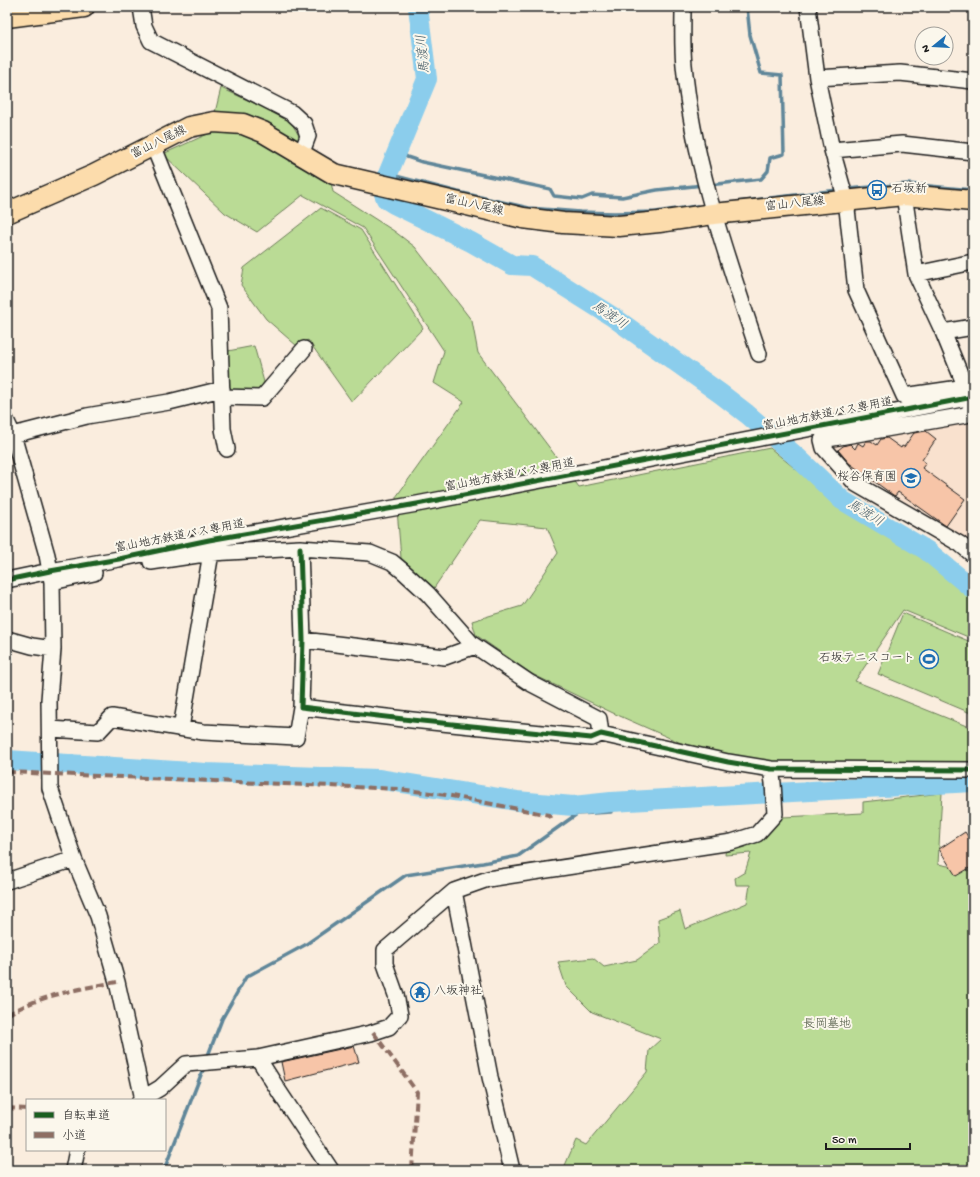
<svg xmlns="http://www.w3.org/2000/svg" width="980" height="1177" font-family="'Gochi Hand','Klee One',sans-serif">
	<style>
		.built { fill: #f9e1ce }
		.green { fill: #badb95; stroke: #6b7c58 }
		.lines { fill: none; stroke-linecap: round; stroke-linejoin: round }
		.stream { stroke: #5f8699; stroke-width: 3.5 }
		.river { stroke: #8bcdec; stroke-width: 20 }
		.building { fill: #f7c5a8; stroke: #1c1c1c }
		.minor-casing { stroke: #1c1c1c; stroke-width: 18 }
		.major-casing { stroke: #1c1c1c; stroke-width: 23 }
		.minor { stroke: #fbf7ec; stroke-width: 15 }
		.major { stroke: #fcdcac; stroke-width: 20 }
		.quiet { stroke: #8d6e63; stroke-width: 4; stroke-dasharray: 8 4; stroke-linecap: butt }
		.cycleway-casing { stroke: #fbf7ec; stroke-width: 8 }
		.cycleway { stroke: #1b5e20; stroke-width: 5 }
		.labels { text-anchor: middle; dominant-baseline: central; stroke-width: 4; stroke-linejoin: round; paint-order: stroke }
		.street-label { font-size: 12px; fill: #1c1c1c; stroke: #fbf7ec }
		.poi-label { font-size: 12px; fill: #1c1c1c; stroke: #fbf7ec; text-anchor: start }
		.park-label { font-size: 12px; fill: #4b5540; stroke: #fbf7ec }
		.water-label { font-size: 13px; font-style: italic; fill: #435a65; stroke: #fbf7ec }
	</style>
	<rect width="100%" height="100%" fill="#faedde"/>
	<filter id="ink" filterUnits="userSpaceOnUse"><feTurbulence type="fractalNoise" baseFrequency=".025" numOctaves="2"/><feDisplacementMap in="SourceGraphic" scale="8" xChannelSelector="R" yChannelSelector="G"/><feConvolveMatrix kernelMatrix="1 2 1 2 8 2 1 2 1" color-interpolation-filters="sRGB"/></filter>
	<g filter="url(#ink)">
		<path class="built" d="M973,412V546L948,527L874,483L837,457L832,443Z"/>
		<path class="green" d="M221,88L289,119L301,139L289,161L331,182L333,192L394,231L415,247L472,321L478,353L579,487L770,448L842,507L915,549L973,596V639L903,610L855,681L969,727L973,734V762L774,765L690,747L613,713L532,674L476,635L472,621L522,606L558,553L547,527L480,520L434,588L401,558L396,497L464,402L434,383L444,351L363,228L303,195L257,232L225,213L163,154L210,133Z
			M321,208L361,230L423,328L352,402L308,340L297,346L266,319L241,285L244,268Z
			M254,346L264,382L258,393L229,394L228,351Z
			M903,613L973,643V714L878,674Z
			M942,793L938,864L973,871V1170H563L576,1140L586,1145L647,1072L649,1050L661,1039L592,1012L566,986L558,962L593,958L604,967L637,960L660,943L658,919L680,911L685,929L747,903L750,885H736L735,878L745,872L751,853L725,855L726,846L770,826L783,817L863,813V802Z"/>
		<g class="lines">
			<path class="stream" d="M398,150L407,157L422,162L550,189L554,196L582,199L592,195L622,197L657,190L703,185
				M388,174L458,192L529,208L580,212L614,213L656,212L697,206
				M709,185L761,179L768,171L770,158L784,154L782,75L761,73L750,35L747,7
				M847,189L908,184L973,190
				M737,202L838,190
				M207,1058L222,1019L246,977L305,945L406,875L483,863L518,856L577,814L611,812V802
				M164,1170L204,1067"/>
			<path class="river" d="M418,7L427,79L388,174L383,191L386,199L394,204L471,242L512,265L532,266L613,317L721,394L747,414L797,457L842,500L926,550L973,589
				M7,760L206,773L378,779L517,801L573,806L611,802L973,782"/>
		</g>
		<path class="building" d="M926,431L936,439L922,460L926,463L922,468L965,499L946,526L898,492L895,496L893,495L849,463L838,450L843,446L850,444L855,449L858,443L863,446L866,441H871L877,445L881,439L887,438L901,448L902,446L904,447L914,433Z
			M965,832L973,844V866L956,876L939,849Z
			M354,1046L359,1062L285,1081L281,1062Z"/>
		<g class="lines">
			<defs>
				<path id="minor" d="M141,7L144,26L151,41L292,113L304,124L308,136L301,155
					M683,7C683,26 682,46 684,65C693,164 728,260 759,354
					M808,7L817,78L832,150L846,200L856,290L904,396L973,386
					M817,78L900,73L973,81
					M153,145L219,308L223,429L227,449
					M832,150L902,144L973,152
					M904,195L916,274L943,332L966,388
					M916,274L973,262
					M943,332L973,327
					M222,397L262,398L304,349
					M973,407L966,415L822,440L824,448L856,484L960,544L973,555
					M7,422L13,435L47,555L52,582L53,649L49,700L50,788L74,859L98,916L117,982L143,1099
					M13,435L87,416L169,402L222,389
					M300,548L303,640L301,707L412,720L591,738L601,734L728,762L771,769L973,770
					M151,562L211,553L300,548L370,553L392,562L404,572L428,594L472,644L530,683L599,719L601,734
					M7,580L50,571L119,559L209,540L417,504L973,397
					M52,582L94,573
					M7,639L32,646L53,649
					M303,640L445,657L475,646
					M181,728L211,553
					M50,729L98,732L112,717L203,732L296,737L301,707
					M7,881L74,859
					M454,891L490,1077L512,1170
					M258,1058L280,1093L331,1170
					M140,1100L160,1088L186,1064L258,1058L371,1033L389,1027L400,1015L396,995L385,964V950L454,891L488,879L732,842L757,834L775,814L773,783L771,769
					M73,1170L77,1150"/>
				<path id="major" d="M7,17L84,7
					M7,213L94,175L189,127L214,122L243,124L263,132L334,174L523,218L563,223L619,226L659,222L713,214L904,195L973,201"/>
			</defs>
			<use href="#minor" class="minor-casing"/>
			<use href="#major" class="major-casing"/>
			<use href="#minor" class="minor"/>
			<use href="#major" class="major"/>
			<path class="quiet" d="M7,772L399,789L446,795L549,815L551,821
				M7,1015C40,995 79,989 117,982
				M373,1032L417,1092L412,1170
				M7,1108L27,1109"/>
			<defs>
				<path id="cycleway" d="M300,548L303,640L301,707L412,720L591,738L601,734L728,762L771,769L973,770
					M7,580L50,571L119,559L209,540L417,504L973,397"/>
			</defs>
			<use href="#cycleway" class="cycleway-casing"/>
			<use href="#cycleway" class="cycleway"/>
		</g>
	</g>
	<defs>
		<symbol id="bus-ring" viewBox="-11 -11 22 22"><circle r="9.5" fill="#fbf7ec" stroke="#1f6fb2" stroke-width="1.5"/><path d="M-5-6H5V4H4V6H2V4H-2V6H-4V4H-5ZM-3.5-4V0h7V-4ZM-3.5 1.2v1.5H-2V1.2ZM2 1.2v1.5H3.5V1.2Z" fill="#1f6fb2"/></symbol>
		<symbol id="school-ring" viewBox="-11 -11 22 22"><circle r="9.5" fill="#fbf7ec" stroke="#1f6fb2" stroke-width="1.5"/><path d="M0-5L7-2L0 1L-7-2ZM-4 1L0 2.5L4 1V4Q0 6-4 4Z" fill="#1f6fb2"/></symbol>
		<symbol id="stadium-ring" viewBox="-11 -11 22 22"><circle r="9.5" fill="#fbf7ec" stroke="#1f6fb2" stroke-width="1.5"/><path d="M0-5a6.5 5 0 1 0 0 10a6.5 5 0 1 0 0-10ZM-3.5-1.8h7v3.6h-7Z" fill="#1f6fb2"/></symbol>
		<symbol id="temple-ring" viewBox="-11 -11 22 22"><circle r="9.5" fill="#fbf7ec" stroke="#1f6fb2" stroke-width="1.5"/><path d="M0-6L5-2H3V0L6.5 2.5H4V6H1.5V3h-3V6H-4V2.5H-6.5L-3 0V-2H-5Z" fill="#1f6fb2"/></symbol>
	</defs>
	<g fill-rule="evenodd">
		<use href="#bus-ring" x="866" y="179" width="22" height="22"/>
		<use href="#school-ring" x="900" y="467" width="22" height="22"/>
		<use href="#stadium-ring" x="918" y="648" width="22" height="22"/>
		<use href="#temple-ring" x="409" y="981" width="22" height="22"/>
	</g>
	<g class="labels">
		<g class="street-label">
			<text transform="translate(159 143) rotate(-26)">富山八尾線</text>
			<text transform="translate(795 205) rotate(-6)">富山八尾線</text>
			<text transform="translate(474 206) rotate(13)">富山八尾線</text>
			<text transform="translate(828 415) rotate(-11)">富山地方鉄道バス専用道</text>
			<text transform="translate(510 476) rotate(-11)">富山地方鉄道バス専用道</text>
			<text transform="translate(180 537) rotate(-11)">富山地方鉄道バス専用道</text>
		</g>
		<g class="poi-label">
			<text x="891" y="190">石坂新</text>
			<text x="897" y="478" text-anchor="end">桜谷保育園</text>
			<text x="915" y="659" text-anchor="end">石坂テニスコート</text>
			<text x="434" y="992">八坂神社</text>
		</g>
		<g class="park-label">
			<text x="827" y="1025">長岡墓地</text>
		</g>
		<g class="water-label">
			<text transform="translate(424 54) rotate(-96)">馬渡川</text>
			<text transform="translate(609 316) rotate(34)">馬渡川</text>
			<text transform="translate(865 514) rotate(31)">馬渡川</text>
		</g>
	</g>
	<rect width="980" height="1177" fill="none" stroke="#fbf7ec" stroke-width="24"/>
	<rect x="12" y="12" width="956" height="1153" fill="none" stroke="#1c1c1c" stroke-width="1.5" filter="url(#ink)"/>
	<rect x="26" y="1099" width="140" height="52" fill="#fbf7ec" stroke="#a29f99"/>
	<rect x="34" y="1112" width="20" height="6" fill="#1b5e20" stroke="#a29f99"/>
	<text x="62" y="1119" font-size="12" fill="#1c1c1c">自転車道</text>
	<rect x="34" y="1132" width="20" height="6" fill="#8d6e63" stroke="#a29f99"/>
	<text x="62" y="1139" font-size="12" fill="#1c1c1c">小道</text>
	<g transform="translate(934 46) rotate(252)"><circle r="19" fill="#fbf7ec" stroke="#a29f99"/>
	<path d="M0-3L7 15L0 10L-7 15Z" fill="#1f6fb2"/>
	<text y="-6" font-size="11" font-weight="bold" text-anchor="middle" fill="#1c1c1c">N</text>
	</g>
	<path d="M826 1143v6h84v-6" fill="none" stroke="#1c1c1c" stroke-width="2"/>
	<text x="832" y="1143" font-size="12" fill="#1c1c1c" stroke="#fbf7ec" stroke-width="3" paint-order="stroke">50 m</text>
</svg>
